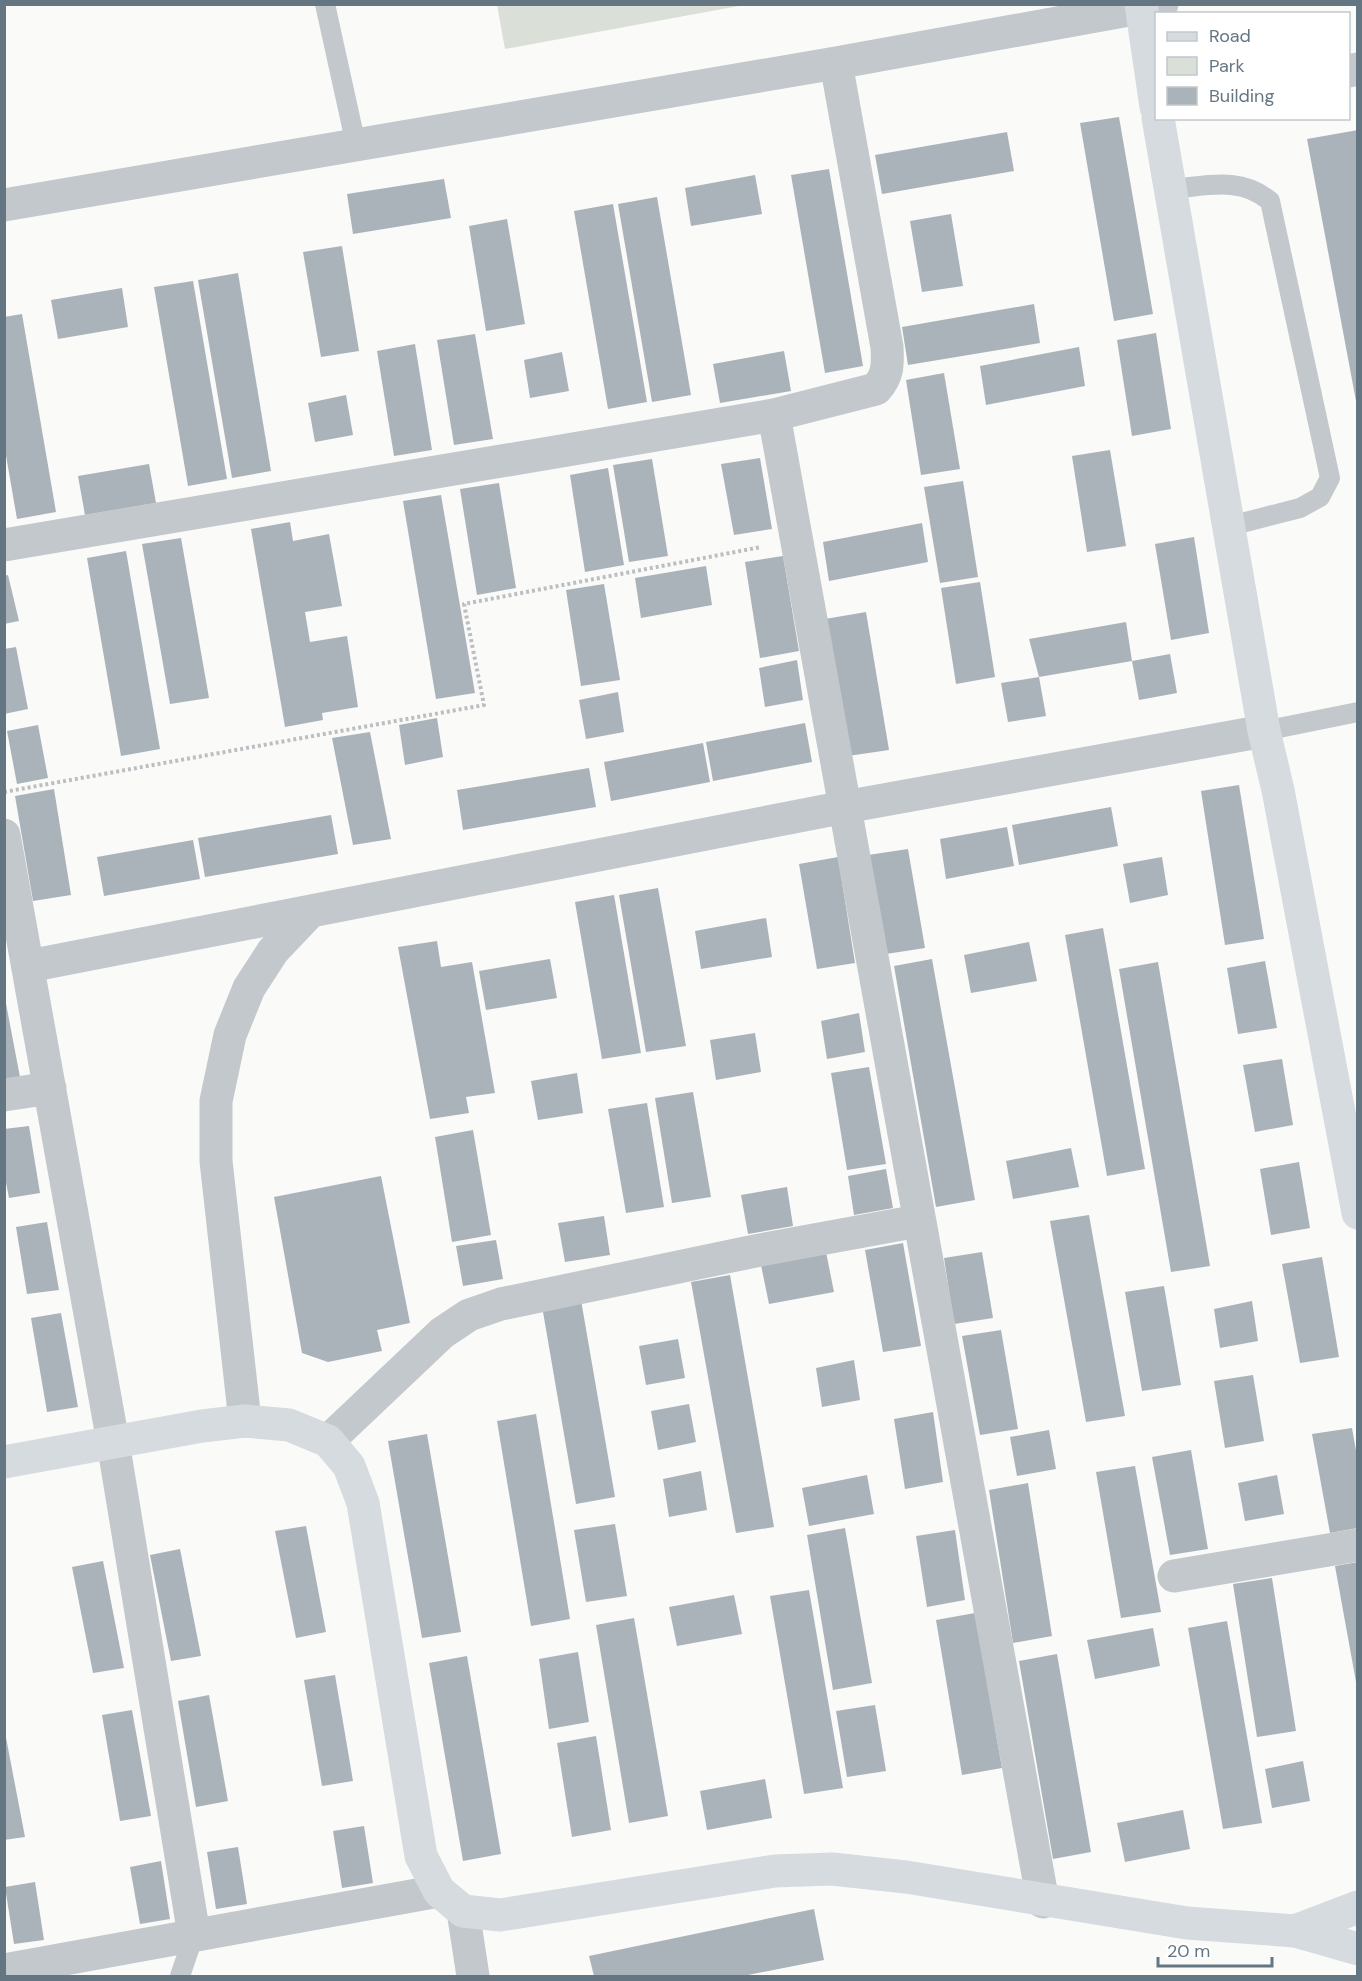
<svg xmlns="http://www.w3.org/2000/svg" width="1362" height="1981" font-family="'DM Sans',sans-serif">
	<style>
		.green { fill: #dadfd7 }
		.building { fill: #aab3b9 }
		.lines { fill: none; stroke-linecap: round; stroke-linejoin: round }
		.path { stroke: #bbbfc2; stroke-width: 4; stroke-dasharray: 3 3; stroke-linecap: butt }
		.lane { stroke: #c3c8cc; stroke-width: 20 }
		.street { stroke: #c3c8cc; stroke-width: 33 }
		.secondary { stroke: #d6dbdf; stroke-width: 33 }
		.highway { stroke: #d6dbdf; stroke-width: 33 }
	</style>
	<rect width="100%" height="100%" fill="#fafaf8"/>
	<path class="green" d="M497,5V4L744,5L505,49Z"/>
	<path class="building" d="M1119,117L1153,314L1114,321L1080,123Z
		M1358,130V401H1356L1307,139Z
		M1007,132L1014,171L882,194L875,155Z
		M829,169L863,366L825,373L791,175Z
		M755,175L762,214L691,226L685,188Z
		M444,179L451,218L353,234L347,194Z
		M657,197L691,395L652,402L618,204Z
		M613,204L647,402L608,409L574,211Z
		M951,214L963,286L922,292L910,221Z
		M507,219L525,324L486,331L469,226Z
		M342,246L359,351L321,357L303,252Z
		M238,273L271,471L232,478L198,280Z
		M193,281L227,479L188,486L154,287Z
		M122,288L128,327L58,339L51,300Z
		M1034,304L1040,343L908,365L902,327Z
		M22,314L56,512L17,519L4,444V317Z
		M1156,333L1171,429L1132,436L1117,340Z
		M475,334L493,439L454,445L437,340Z
		M415,344L432,450L394,456L377,351Z
		M1079,347L1085,386L986,405L980,366Z
		M784,351L791,391L720,403L713,364Z
		M562,352L569,391L530,398L524,360Z
		M944,373L960,469L921,475L906,380Z
		M346,395L353,435L315,442L308,403Z
		M1110,450L1126,546L1087,552L1072,456Z
		M760,458L772,529L734,535L721,464Z
		M652,459L668,556L629,562L613,465Z
		M149,464L156,503L85,515L78,476Z
		M608,468L624,565L585,572L570,475Z
		M963,481L978,577L940,583L924,487Z
		M499,483L516,588L477,595L460,489Z
		M441,495L475,693L436,699L403,501Z
		M290,522L293,541L329,534L342,606L305,612L310,642L347,636L358,707L322,713L323,720L285,727L251,529Z
		M922,523L928,562L829,581L823,542Z
		M1194,537L1209,633L1171,640L1155,544Z
		M181,538L209,698L170,704L142,544Z
		M126,551L160,749L121,756L87,558Z
		M783,556L799,651L760,658L745,562Z
		M706,566L712,605L641,618L635,578Z
		M8,575L19,621L4,624V576Z
		M980,582L995,677L956,684L941,588Z
		M604,584L620,680L581,686L566,590Z
		M866,612L889,750L848,756L825,619Z
		M1126,622L1132,661L1039,677L1046,716L1008,722L1001,683L1039,677L1029,639Z
		M16,647L28,709L4,714V649Z
		M1170,654L1177,693L1139,700L1132,661Z
		M797,660L803,700L765,707L759,668Z
		M618,692L624,732L586,739L579,700Z
		M437,718L443,757L405,765L399,725Z
		M805,723L812,762L713,781L706,742Z
		M38,725L48,778L17,784L7,731Z
		M370,732L391,839L353,845L332,738Z
		M703,743L710,782L611,801L604,762Z
		M589,768L596,807L463,830L457,790Z
		M1239,785L1264,939L1225,945L1201,791Z
		M54,789L71,895L33,901L15,796Z
		M1111,807L1118,846L1019,865L1012,825Z
		M331,815L338,854L205,877L198,838Z
		M1007,827L1014,866L946,879L940,839Z
		M193,840L200,879L104,896L97,857Z
		M908,849L925,948L886,954L868,855Z
		M838,857L855,963L817,969L799,864Z
		M1162,857L1168,895L1130,903L1123,864Z
		M658,888L686,1046L646,1052L619,895Z
		M614,895L641,1053L602,1059L575,902Z
		M766,918L772,957L701,969L695,931Z
		M1103,928L1145,1169L1107,1176L1065,935Z
		M437,941L441,967L472,962L495,1093L466,1097L469,1113L430,1119L398,947Z
		M1029,942L1037,981L971,993L964,955Z
		M550,959L557,998L486,1010L479,971Z
		M932,959L975,1200L936,1207L894,966Z
		M1265,961L1277,1028L1238,1034L1227,968Z
		M1158,962L1210,1266L1171,1272L1119,969Z
		M4,993L20,1077L4,1079Z
		M859,1013L865,1052L827,1059L821,1021Z
		M755,1033L761,1072L716,1080L710,1040Z
		M1282,1059L1293,1125L1255,1132L1243,1065Z
		M869,1067L886,1164L847,1170L831,1073Z
		M577,1073L583,1113L538,1120L531,1081Z
		M693,1092L711,1197L672,1203L655,1098Z
		M647,1103L664,1207L626,1213L608,1109Z
		M29,1126L40,1193L9,1198L4,1172V1129Z
		M473,1130L491,1235L452,1242L435,1137Z
		M1071,1148L1079,1187L1013,1199L1006,1161Z
		M1299,1162L1310,1228L1271,1235L1260,1169Z
		M886,1169L893,1208L854,1215L848,1176Z
		M381,1176L410,1323L377,1330L382,1351L328,1362L302,1353L274,1197Z
		M787,1187L793,1226L748,1234L741,1195Z
		M1089,1215L1125,1416L1086,1422L1050,1221Z
		M604,1216L610,1255L565,1262L558,1223Z
		M47,1222L59,1290L27,1294L16,1227Z
		M496,1240L503,1279L463,1286L456,1246Z
		M903,1243L921,1346L883,1352L865,1250Z
		M826,1252L834,1292L769,1304L761,1265Z
		M982,1252L993,1318L954,1324L944,1258Z
		M1322,1257L1339,1357L1300,1363L1282,1264Z
		M730,1275L774,1527L736,1533L691,1282Z
		M1164,1286L1181,1385L1142,1391L1125,1292Z
		M581,1300L615,1497L576,1504L542,1306Z
		M1252,1301L1258,1341L1220,1348L1214,1309Z
		M61,1313L78,1407L47,1412L31,1318Z
		M1001,1330L1018,1429L980,1435L962,1336Z
		M678,1339L685,1378L646,1385L639,1346Z
		M854,1360L860,1400L822,1407L816,1368Z
		M1253,1375L1264,1441L1225,1448L1214,1381Z
		M689,1404L696,1442L658,1450L651,1411Z
		M933,1412L943,1482L905,1489L894,1419Z
		M536,1414L570,1619L531,1626L497,1421Z
		M1352,1428L1358,1462V1528L1330,1533L1312,1434Z
		M1049,1430L1056,1469L1017,1476L1010,1437Z
		M427,1434L461,1632L422,1638L388,1441Z
		M1191,1450L1208,1549L1170,1555L1152,1457Z
		M1135,1466L1161,1612L1121,1618L1096,1472Z
		M701,1471L707,1510L669,1517L663,1479Z
		M867,1475L874,1514L809,1526L802,1488Z
		M1277,1475L1284,1514L1245,1521L1238,1483Z
		M1028,1483L1052,1636L1013,1643L989,1490Z
		M615,1524L627,1596L586,1602L574,1530Z
		M306,1526L326,1632L296,1638L275,1531Z
		M845,1528L872,1683L833,1690L807,1535Z
		M955,1530L965,1600L927,1607L916,1536Z
		M180,1549L201,1656L171,1661L150,1555Z
		M103,1561L124,1668L93,1673L72,1567Z
		M1358,1562V1682H1356L1335,1566Z
		M1272,1578L1296,1731L1257,1737L1233,1584Z
		M809,1590L843,1788L804,1794L770,1596Z
		M734,1595L742,1634L677,1646L669,1607Z
		M975,1613L1002,1768L962,1775L936,1620Z
		M634,1618L668,1816L629,1823L596,1625Z
		M1227,1621L1262,1823L1223,1829L1188,1628Z
		M1153,1628L1160,1666L1095,1679L1087,1640Z
		M578,1652L589,1722L549,1729L539,1659Z
		M1057,1654L1091,1852L1053,1859L1019,1661Z
		M467,1656L501,1854L463,1861L429,1663Z
		M335,1675L353,1781L322,1786L304,1680Z
		M209,1695L228,1801L196,1807L178,1701Z
		M875,1705L886,1771L847,1777L836,1711Z
		M132,1710L151,1816L120,1821L102,1715Z
		M4,1727L25,1837L4,1840Z
		M596,1736L611,1830L572,1837L557,1743Z
		M1303,1761L1310,1801L1272,1808L1265,1769Z
		M765,1779L772,1818L707,1830L700,1791Z
		M1183,1810L1190,1849L1125,1862L1117,1823Z
		M364,1826L373,1883L342,1888L333,1831Z
		M238,1847L247,1904L216,1909L207,1852Z
		M161,1861L170,1919L140,1924L130,1867Z
		M35,1882L44,1940L14,1944L5,1887Z
		M814,1909L824,1960L743,1976H594L589,1956Z"/>
	<g class="lines">
		<path class="path" d="M4,792L484,705L464,604L761,547"/>
		<path class="lane" d="M325,4L356,145
			M1171,189C1207,186 1240,176 1270,201L1330,478L1320,497L1300,508L1230,526
			M1264,731L1358,712
			M180,1976L194,1935"/>
		<path class="street" d="M1348,71L1358,69
			M4,205L836,63L1162,4
			M774,415L1043,1902
			M4,545L774,415L876,389C888,376 888,365 887,347L836,63
			M4,835L113,1442L194,1935
			M29,966L845,807L1264,731
			M4,1095L50,1088
			M245,1421L216,1161V1101L230,1035L249,988L273,951L311,911
			M328,1441L442,1333L469,1315L501,1304L760,1250L918,1221
			M1174,1576L1358,1545
			M463,1911L473,1976
			M4,1970L439,1891"/>
		<path class="secondary" d="M4,1462L202,1426L245,1421L289,1425L328,1441L349,1466L363,1503L421,1856L439,1891L463,1911L500,1915L775,1871L832,1869L906,1877L1187,1923L1295,1931L1358,1949"/>
		<path class="highway" d="M1141,4L1156,107
			M1158,118L1264,731L1278,790L1358,1213
			M1295,1931L1358,1907"/>
	</g>
	<rect width="1362" height="1981" fill="none" stroke="#657683" stroke-width="12"/>
	<rect x="1155" y="12" width="195" height="108" fill="#ffffff" stroke="#c1c8cd" stroke-width="1.5"/>
	<rect x="1167" y="32" width="30" height="9" fill="#d6dbdf" stroke="#c1c8cd" stroke-width="1.5"/>
	<text x="1209" y="42" font-size="18" fill="#657683">Road</text>
	<rect x="1167" y="57" width="30" height="18" fill="#dadfd7" stroke="#c1c8cd" stroke-width="1.5"/>
	<text x="1209" y="72" font-size="18" fill="#657683">Park</text>
	<rect x="1167" y="87" width="30" height="18" fill="#aab3b9" stroke="#c1c8cd" stroke-width="1.5"/>
	<text x="1209" y="102" font-size="18" fill="#657683">Building</text>
	<path d="M1158 1957v9h114v-9" fill="none" stroke="#657683" stroke-width="3"/>
	<text x="1167" y="1957" font-size="18" fill="#657683" stroke="#ffffff" stroke-width="4.5" paint-order="stroke">20 m</text>
</svg>
